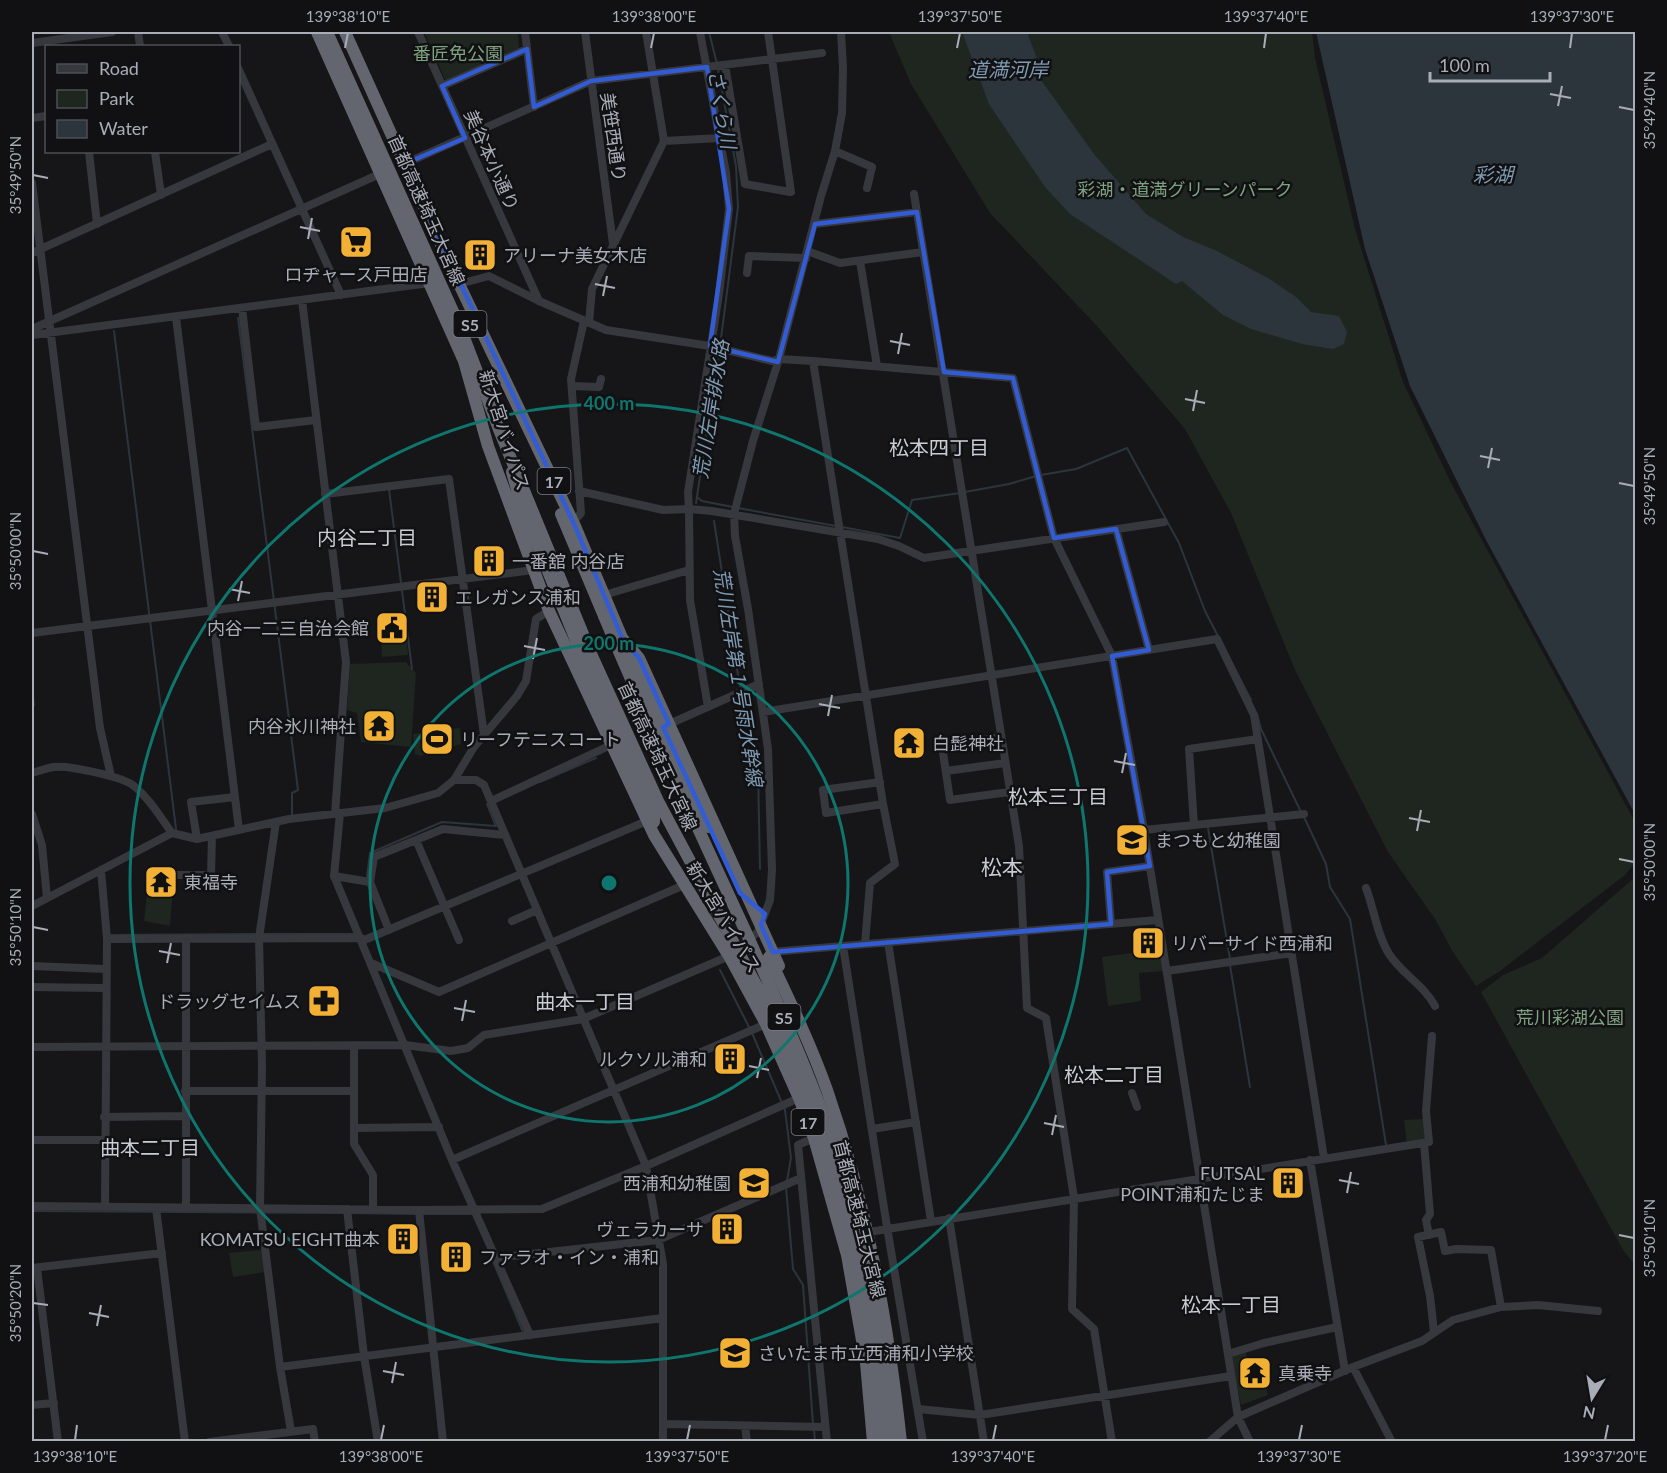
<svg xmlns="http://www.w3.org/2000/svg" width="1667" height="1473" font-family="Lato,'Noto Sans JP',sans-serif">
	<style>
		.green { fill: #1e261f }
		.water { fill: #2c353c }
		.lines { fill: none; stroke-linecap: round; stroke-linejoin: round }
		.stream { stroke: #2c353c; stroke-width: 2 }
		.minor { stroke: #37383d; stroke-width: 8 }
		.highway { stroke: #63666e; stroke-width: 12 }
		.highway-bridge { stroke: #63666e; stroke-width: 12 }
		.marked { fill: none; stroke: #325cd3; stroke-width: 4.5; stroke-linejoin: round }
		.ticks { fill: none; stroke: #a8adb8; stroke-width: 2 }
		.ring { fill: none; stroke: #0f766e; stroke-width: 3 }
		.labels { text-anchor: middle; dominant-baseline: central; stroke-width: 5; stroke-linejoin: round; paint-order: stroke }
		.shield { fill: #111113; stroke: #7b7e86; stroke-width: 1.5 }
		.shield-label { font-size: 16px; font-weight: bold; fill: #a8adb8 }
		.park-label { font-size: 18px; fill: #7fa381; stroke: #111113 }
		.street-label { font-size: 18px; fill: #a8adb8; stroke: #111113 }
		.poi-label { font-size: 18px; fill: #a8adb8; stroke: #111113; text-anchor: start }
		.water-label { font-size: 20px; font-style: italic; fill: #7f9bb3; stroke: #111113 }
		.neighbourhood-label { font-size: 20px; fill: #c9ccd4; stroke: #111113 }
		.quarter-label { font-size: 21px; fill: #c9ccd4; stroke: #111113 }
		.centre { fill: #0f766e; stroke: #111113; stroke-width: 3 }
		.ring-label { font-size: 18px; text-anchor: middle; font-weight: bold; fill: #0f766e; stroke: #111113; stroke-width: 5; stroke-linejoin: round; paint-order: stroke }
		.neatline { fill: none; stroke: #a8adb8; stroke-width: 2 }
		.ticks-label { font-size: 15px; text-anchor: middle; fill: #a8adb8 }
	</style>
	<rect width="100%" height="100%" fill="#161618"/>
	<path class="green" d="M424,32H518L519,48L446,82Z
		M889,32H1312L1315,58L1355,229L1403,382L1451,483L1635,822V863L1625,875L1500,971L1476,986L1453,952L1435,919L1388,852L1295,670L1231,513L1185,429L1096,325L990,213L911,84Z
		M406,633L408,655L382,657L381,635Z
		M406,662L416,673L411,747L361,742L357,713L347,710L350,664Z
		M460,728L461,744L421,756L415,754L413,734Z
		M1635,877V1265L1623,1250L1481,992L1503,975L1542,958Z
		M148,886L173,889L170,926L144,921Z
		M1160,949L1164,971L1139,973L1141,1001L1108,1006L1102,957Z
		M1425,1119L1427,1141L1407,1144L1404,1120Z
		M262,1250L265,1272L233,1277L229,1253Z
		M1246,1352L1248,1365L1245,1366L1250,1384L1264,1381L1268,1395L1241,1405L1232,1360L1233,1356Z"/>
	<path class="water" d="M962,32H1027L1038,61L1041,80L1094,154L1146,214L1183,237L1217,251L1268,278L1296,297L1311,312L1339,316L1347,332L1344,344L1333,349L1302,344L1251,329L1223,315L1182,281L1176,284L1070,214L1045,187L989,104Z
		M1316,32H1635V814L1486,540L1410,386L1365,249Z"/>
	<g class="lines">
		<path class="stream" d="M709,32L717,64
			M718,69L736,166L738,207L720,346
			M238,318L298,790L292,793V815
			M114,331L176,829
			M1041,475L1076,469L1127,448L1179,543L1205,611L1251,700
			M389,489L412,669
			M965,492L1009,484L1036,476
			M697,497L702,501L733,507
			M696,503L719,351
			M738,508L836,526
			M714,521L738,675L758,771L760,869
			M842,527L900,538L912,500L960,493
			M32,687L34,705H32
			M1257,714L1261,729L1301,812
			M540,782L596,758
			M1304,817L1326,864L1330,887L1350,919L1386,1145
			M1208,828L1230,959
			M367,876L370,853L442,822L496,826L487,804L491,803
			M262,934H355
			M109,935L256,934
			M1230,965L1250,1087
			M720,970L749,1027
			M752,1033L785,1110L791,1158L787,1181
			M786,1187L793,1269L803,1285L813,1424
			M32,1211L344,1213
			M350,1213L416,1214
			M422,1214H473
			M489,1252L523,1332
			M814,1429L815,1442"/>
		<path class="minor" d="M138,32L140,46
			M222,32L229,46
			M418,32L539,301
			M525,32L534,107
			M585,32L613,244
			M700,32L726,173L729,209L719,294L688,492L689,509L690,600L708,707
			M768,32L791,192
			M32,43L112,32
			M725,65L745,184L790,192
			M238,68L341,295
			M442,86L527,49
			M32,118L46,116
			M664,141L720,138
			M835,151L872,167L867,188
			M89,152L97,224
			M155,152L161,195
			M404,164L591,81L822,53
			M32,183L100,728L111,776
			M914,194L1019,846L1027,1008L1046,1018L1074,1198L1072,1309L1094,1329L1112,1442
			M815,224L917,212
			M807,251L840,263L923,252
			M32,253L272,144
			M860,261L877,366
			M747,273L749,256L806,258
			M459,284L489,276L539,301L606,330L710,346L772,361L779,359L813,361L1013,378L1054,538L1112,656L1144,830L1238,1417L1250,1442
			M302,300L346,662L335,814
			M242,308L256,427L316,420
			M176,317L239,830
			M589,323L592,289L664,141L646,32
			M32,329L382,173
			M32,335L430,283
			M813,361L883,804L895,864L870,883L865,944
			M572,386L599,387L601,379
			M579,491L663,510L689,509L712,511L878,539L899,546L924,558L1164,522
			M325,494L449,479L484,735
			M573,522L581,513L571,379L584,321
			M1116,529L1149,650
			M604,595L689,570
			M32,633L534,570
			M763,712L1217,639L1254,715L1324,1158
			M667,725L759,684
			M1001,737L942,746L950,800L1009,792
			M946,771L1005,763
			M32,773C39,771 46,768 54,767C68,765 124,777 134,786C150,799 160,817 172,833L197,839L289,819L385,808L438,793L454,780L474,747L517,696L526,681L536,619L549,611
			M454,780H476L484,785L646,1166L663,1264V1442
			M880,782L823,790L826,813L883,804
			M491,801L611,745
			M340,813L334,876L452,1160L530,1335
			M32,814L42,845L47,898
			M276,822L259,938L262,1065L260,1208L280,1367L291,1431
			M1194,825L1189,749L1258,739
			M1144,830L1304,814
			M197,839L191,802L235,797
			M416,840L459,940
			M101,870L107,939L105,1206
			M170,875H211L212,836
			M334,876L370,882
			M1366,888C1374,909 1377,935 1389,954C1402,974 1424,985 1435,1006
			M32,906L172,833
			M512,921L537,910
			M1111,924L1107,872L1150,866
			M389,930L370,882L374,857L443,829L505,835
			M107,939L361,938
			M186,939V1207
			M362,941L647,821
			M888,942L931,1221
			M843,946L887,1227L923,1442
			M771,952L1158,920
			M371,963L439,992L684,885
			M32,966L106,969
			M1167,971L1292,953
			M32,987L105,988
			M354,1046V1144L373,1175V1209
			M32,1047L405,1045L451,1051L468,1048L484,1035L583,1019L729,956L758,932L770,900L772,870L768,749L748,609L735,536L734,514L753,441L779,359L821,196L835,151L842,113L843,68L841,32
			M185,1091H354
			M1132,1093L1137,1107
			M104,1117L185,1116
			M354,1128L439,1127
			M872,1129L916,1122
			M814,1138L798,1145L827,1442
			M32,1140H104
			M1424,1143L1430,1214L1426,1220L1429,1235
			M452,1160L766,1024
			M1310,1160L1345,1371
			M32,1206L419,1210L542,1209L646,1166L799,1098
			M156,1208L185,1442
			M347,1209L364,1356L378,1442
			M419,1210L443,1442
			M949,1218L984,1442
			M869,1232L1429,1142L1426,1111L1432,1036
			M495,1258L658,1240L801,1178
			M32,1268L162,1253
			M37,1268L58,1442
			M1434,1332L1430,1296L1418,1237L1441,1232L1445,1251L1456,1249L1491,1250L1501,1307
			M1228,1354L1264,1343L1337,1327
			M280,1367L663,1318
			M1353,1367L1392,1442
			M32,1405L54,1403
			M918,1409L980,1415L1231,1376
			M664,1424L825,1427
			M745,1426L747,1442
			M209,1442L313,1429L315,1442
			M1209,1442L1238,1417L1353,1367L1422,1341L1453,1320L1501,1307L1538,1305L1598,1311"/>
		<path class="highway" d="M317,32L464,361L488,446L549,611L654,835L729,956L766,1024L799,1098L814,1138L847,1255L866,1363L873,1442
			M345,32L459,284L575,526L628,652L709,827
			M512,472L522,507L584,660L654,817V822
			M561,514L604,616
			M769,957C790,1001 811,1045 827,1090C867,1205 888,1321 901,1442"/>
		<path class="highway-bridge" d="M327,32L460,327L500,432L592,656L658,801L761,994L806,1097L834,1179L858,1271L868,1322L882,1442
			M604,616C648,722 697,826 745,930C781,1010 817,1090 844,1174C871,1261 883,1352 892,1442
			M612,626L639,658L779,966"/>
	</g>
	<path class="marked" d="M527,49L534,107L591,81L707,67L729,209L710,346L778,362L815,224L917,212L944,372L1013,378L1054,538L1116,529L1149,650L1112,656L1150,866L1107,872L1111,924L773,952L761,925L765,914L740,893L663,727L669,724L639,658L622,638L575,526L404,164L465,138L442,86Z"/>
	<path class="ticks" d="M345,48L348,33M651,48L654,33M957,48L960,33M1264,48L1266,33M1570,48L1572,33M1550,94L1571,98M1558,106L1562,86M1619,107L1634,110M33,175L48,178M300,227L320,231M308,239L312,218M595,284L615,288M603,296L607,276M890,341L910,345M898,354L902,333M1185,399L1205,403M1193,411L1197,390M1480,456L1500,460M1488,468L1492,448M1619,483L1634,486M33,551L48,554M229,589L250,593M238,601L242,581M524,646L545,650M533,659L537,638M819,704L840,708M828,716L832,695M1114,761L1135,765M1122,773L1126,753M1409,818L1430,822M1417,831L1421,810M1619,859L1634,862M33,927L48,930M159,951L180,955M167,963L171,943M454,1008L475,1012M462,1021L466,1000M749,1066L769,1070M757,1078L761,1058M1044,1123L1064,1127M1052,1135L1056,1115M1339,1180L1359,1184M1347,1193L1351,1172M1619,1235L1634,1238M33,1303L48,1305M89,1313L109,1317M97,1326L101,1305M383,1371L404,1375M392,1383L396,1362M75,1440L77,1425M381,1440L384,1425M687,1440L690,1425M993,1440L996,1425M1299,1440L1302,1425M1605,1440L1608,1425"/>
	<g class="ring">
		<circle cx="609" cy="883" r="239"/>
		<circle cx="609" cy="883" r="479"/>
	</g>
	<defs>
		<symbol id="supermarket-square" viewBox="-11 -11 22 22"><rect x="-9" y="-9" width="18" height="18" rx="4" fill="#f2b134" stroke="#111113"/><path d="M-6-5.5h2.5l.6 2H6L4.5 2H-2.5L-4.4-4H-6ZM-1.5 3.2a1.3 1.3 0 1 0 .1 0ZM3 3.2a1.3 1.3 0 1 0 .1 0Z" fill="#111"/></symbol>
		<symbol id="building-square" viewBox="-11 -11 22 22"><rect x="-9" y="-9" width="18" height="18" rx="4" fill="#f2b134" stroke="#111113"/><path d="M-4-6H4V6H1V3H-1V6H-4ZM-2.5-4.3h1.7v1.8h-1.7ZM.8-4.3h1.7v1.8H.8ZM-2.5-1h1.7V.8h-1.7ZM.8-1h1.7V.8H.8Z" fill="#111"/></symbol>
		<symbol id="civic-square" viewBox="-11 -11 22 22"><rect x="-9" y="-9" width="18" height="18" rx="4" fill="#f2b134" stroke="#111113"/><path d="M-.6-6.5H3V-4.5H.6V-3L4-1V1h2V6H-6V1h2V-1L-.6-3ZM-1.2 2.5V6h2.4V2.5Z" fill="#111"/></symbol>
		<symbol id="temple-square" viewBox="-11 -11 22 22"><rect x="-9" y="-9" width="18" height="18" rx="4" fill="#f2b134" stroke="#111113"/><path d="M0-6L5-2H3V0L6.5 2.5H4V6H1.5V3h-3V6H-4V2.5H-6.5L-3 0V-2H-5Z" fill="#111"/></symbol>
		<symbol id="stadium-square" viewBox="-11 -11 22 22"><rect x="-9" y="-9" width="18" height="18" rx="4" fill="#f2b134" stroke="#111113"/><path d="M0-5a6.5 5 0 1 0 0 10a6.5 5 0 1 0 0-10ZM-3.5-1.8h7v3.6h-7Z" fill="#111"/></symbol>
		<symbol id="school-square" viewBox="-11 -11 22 22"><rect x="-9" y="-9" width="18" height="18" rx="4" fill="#f2b134" stroke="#111113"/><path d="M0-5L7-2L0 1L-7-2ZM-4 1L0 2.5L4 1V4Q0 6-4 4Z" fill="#111"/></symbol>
		<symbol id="pharmacy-square" viewBox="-11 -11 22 22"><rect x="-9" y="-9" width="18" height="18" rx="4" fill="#f2b134" stroke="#111113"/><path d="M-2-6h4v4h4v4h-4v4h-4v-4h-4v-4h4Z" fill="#111"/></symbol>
	</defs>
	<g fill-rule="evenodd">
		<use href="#supermarket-square" x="337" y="223" width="38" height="38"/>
		<use href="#building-square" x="461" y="236" width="38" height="38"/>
		<use href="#building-square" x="470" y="542" width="38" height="38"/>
		<use href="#building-square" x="413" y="578" width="38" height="38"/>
		<use href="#civic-square" x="373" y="609" width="38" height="38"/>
		<use href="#temple-square" x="360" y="707" width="38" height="38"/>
		<use href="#stadium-square" x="418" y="720" width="38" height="38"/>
		<use href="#temple-square" x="890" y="724" width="38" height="38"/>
		<use href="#school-square" x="1113" y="821" width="38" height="38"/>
		<use href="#temple-square" x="142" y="863" width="38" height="38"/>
		<use href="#building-square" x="1129" y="924" width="38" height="38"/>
		<use href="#pharmacy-square" x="305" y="982" width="38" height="38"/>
		<use href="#building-square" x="711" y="1040" width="38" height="38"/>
		<use href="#school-square" x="735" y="1164" width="38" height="38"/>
		<use href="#building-square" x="1269" y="1164" width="38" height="38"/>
		<use href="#building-square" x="708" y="1210" width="38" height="38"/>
		<use href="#building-square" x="384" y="1220" width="38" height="38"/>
		<use href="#building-square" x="437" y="1238" width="38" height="38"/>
		<use href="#school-square" x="716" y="1334" width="38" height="38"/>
		<use href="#temple-square" x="1236" y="1354" width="38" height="38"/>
	</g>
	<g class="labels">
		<g class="shield">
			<rect x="453.5" y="311" width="33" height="26" rx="4.5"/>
			<rect x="537.5" y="468" width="33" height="26" rx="4.5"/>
			<rect x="767.5" y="1004" width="33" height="26" rx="4.5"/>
			<rect x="791.5" y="1109" width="33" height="26" rx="4.5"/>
		</g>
		<g class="shield-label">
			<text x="470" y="324">S5</text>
			<text x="554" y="481">17</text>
			<text x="784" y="1017">S5</text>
			<text x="808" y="1122">17</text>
		</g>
		<g class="park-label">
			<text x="458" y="53">番匠免公園</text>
			<text x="1185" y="189">彩湖・道満グリーンパーク</text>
			<text x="1570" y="1017">荒川彩湖公園</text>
		</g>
		<g class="street-label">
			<text transform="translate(614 137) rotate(82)">美笹西通り</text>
			<text transform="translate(492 160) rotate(66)">美谷本小通り</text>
			<text transform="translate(427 210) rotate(66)">首都高速埼玉大宮線</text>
			<text transform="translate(505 430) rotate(72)">新大宮バイパス</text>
			<text transform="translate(658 756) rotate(65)">首都高速埼玉大宮線</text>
			<text transform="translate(724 917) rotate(59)">新大宮バイパス</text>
			<text transform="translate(860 1219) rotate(76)">首都高速埼玉大宮線</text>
		</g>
		<g class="poi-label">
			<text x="503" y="255">アリーナ美女木店</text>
			<text x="356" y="274" text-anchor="middle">ロヂャース戸田店</text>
			<text x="512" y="561">一番舘 内谷店</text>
			<text x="455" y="597">エレガンス浦和</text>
			<text x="369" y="628" text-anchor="end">内谷一二三自治会館</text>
			<text x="356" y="726" text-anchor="end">内谷氷川神社</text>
			<text x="460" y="739">リーフテニスコート</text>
			<text x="932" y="743">白髭神社</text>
			<text x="1155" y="840">まつもと幼稚園</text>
			<text x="184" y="882">東福寺</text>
			<text x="1171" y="943">リバーサイド西浦和</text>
			<text x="301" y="1001" text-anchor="end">ドラッグセイムス</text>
			<text x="707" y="1059" text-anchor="end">ルクソル浦和</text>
			<text x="1265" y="1173" text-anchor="end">FUTSAL<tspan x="1265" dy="21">POINT浦和たじま</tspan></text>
			<text x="731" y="1183" text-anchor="end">西浦和幼稚園</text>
			<text x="704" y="1229" text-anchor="end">ヴェラカーサ</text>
			<text x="380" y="1239" text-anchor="end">KOMATSU EIGHT曲本</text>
			<text x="479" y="1257">ファラオ・イン・浦和</text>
			<text x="758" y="1353">さいたま市立西浦和小学校</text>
			<text x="1278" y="1373">真乗寺</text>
		</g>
		<g class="water-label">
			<text x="1008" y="69">道満河岸</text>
			<text transform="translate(723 109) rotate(80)">さくら川</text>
			<text x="1493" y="174">彩湖</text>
			<text transform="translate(710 409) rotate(-81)">荒川左岸排水路</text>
			<text transform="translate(739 677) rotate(81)">荒川左岸第１号雨水幹線</text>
		</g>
		<g class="neighbourhood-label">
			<text x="939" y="447">松本四丁目</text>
			<text x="367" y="537">内谷二丁目</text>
			<text x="1058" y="796">松本三丁目</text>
			<text x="585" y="1001">曲本一丁目</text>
			<text x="1114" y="1074">松本二丁目</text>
			<text x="150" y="1147">曲本二丁目</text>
			<text x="1231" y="1304">松本一丁目</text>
		</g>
		<g class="quarter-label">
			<text x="1002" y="866">松本</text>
		</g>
	</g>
	<circle cx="609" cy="883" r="9" class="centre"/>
	<g class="ring-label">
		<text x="609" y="410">400 m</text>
		<text x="609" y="650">200 m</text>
	</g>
	<rect width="1667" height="1473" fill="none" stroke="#111113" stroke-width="66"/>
	<rect x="45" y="45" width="195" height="108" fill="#111113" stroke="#4d4f55" stroke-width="1.5"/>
	<rect x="57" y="64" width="30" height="9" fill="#37383d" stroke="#4d4f55" stroke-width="1.5"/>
	<text x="99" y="75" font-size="18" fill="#a8adb8">Road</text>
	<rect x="57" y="90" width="30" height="18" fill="#1e261f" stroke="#4d4f55" stroke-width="1.5"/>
	<text x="99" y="105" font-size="18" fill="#a8adb8">Park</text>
	<rect x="57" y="120" width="30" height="18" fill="#2c353c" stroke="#4d4f55" stroke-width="1.5"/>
	<text x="99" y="135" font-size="18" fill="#a8adb8">Water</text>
	<g transform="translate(1592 1398) rotate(191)" stroke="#111113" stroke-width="4.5" paint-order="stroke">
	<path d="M0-4.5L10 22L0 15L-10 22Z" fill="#a8adb8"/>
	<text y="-9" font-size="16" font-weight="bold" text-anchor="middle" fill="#a8adb8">N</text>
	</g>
	<path d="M1430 72v9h120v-9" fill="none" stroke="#a8adb8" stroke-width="3"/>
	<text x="1439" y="72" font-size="18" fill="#a8adb8" stroke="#111113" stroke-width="4.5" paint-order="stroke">100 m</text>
	<rect x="33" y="33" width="1601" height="1407" class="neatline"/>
	<g class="ticks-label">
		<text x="348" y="22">139°38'10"E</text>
		<text x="654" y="22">139°38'00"E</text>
		<text x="960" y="22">139°37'50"E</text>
		<text x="1266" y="22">139°37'40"E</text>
		<text x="1572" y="22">139°37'30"E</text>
		<text transform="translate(1650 110) rotate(-90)" y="5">35°49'40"N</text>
		<text transform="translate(16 175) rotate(-90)" y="5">35°49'50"N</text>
		<text transform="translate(1650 486) rotate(-90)" y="5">35°49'50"N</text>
		<text transform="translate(16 551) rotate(-90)" y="5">35°50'00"N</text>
		<text transform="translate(1650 862) rotate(-90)" y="5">35°50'00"N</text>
		<text transform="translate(16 927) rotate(-90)" y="5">35°50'10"N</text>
		<text transform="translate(1650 1238) rotate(-90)" y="5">35°50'10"N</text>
		<text transform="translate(16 1303) rotate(-90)" y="5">35°50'20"N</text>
		<text x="75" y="1462">139°38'10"E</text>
		<text x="381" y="1462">139°38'00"E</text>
		<text x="687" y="1462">139°37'50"E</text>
		<text x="993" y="1462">139°37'40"E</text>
		<text x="1299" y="1462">139°37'30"E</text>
		<text x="1605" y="1462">139°37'20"E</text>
	</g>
</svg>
